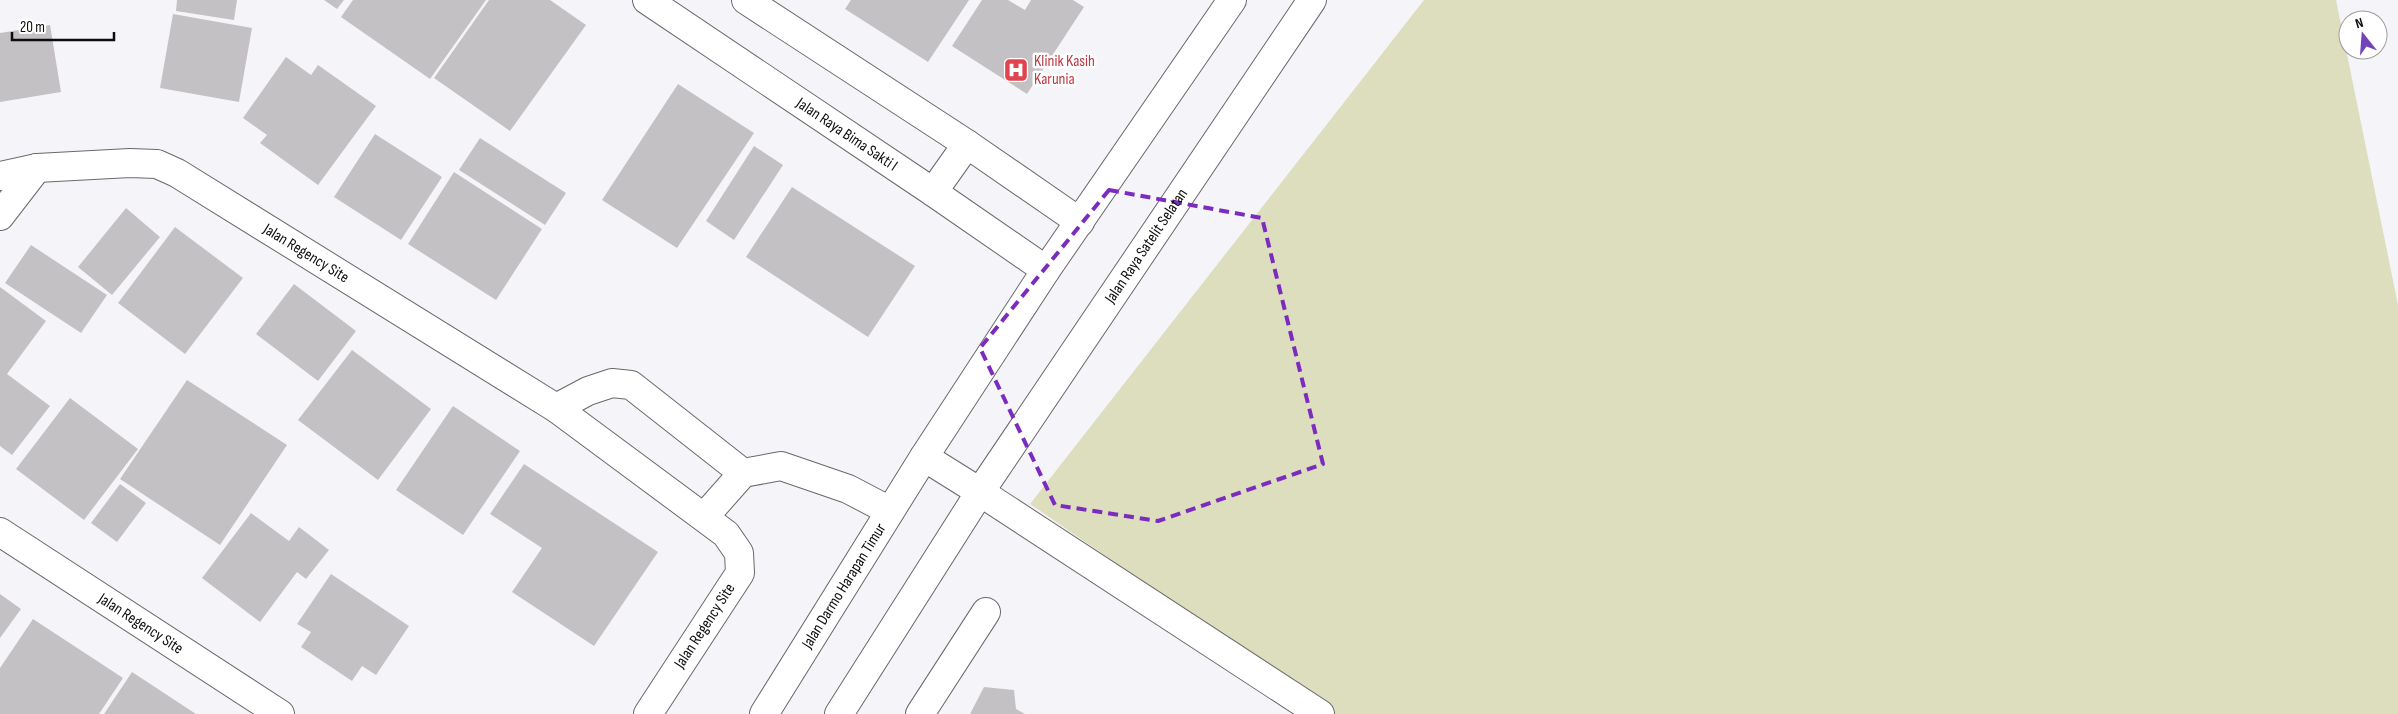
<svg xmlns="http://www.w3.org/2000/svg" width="2398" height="714" font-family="'Sofia Sans Condensed',sans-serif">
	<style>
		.green { fill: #dcdebd }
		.building { fill: #c4c1c4 }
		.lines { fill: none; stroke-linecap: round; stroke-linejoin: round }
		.minor-casing { stroke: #69696c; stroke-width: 30 }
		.secondary-casing { stroke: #69696c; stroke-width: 30 }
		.minor { stroke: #fff; stroke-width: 28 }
		.secondary { stroke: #fff; stroke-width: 28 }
		.marked { fill: none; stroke: #7b2cbf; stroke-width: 4; stroke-dasharray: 10 6; stroke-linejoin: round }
		.labels { text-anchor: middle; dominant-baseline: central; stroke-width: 5; stroke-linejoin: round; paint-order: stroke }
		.health-label { font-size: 16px; fill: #be3a42; stroke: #fff; text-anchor: start }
		.street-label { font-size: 16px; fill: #0d0d0e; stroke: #fff }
	</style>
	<rect width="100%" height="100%" fill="#f5f5f9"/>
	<path class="green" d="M1424,0H2336L2398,305V714H1335L1030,504Z"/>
	<path class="building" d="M177,0H237L234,20L176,11Z
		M324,0H344L337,9Z
		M353,0H486L430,79L341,17Z
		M489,0H550L586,25L510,131L434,78Z
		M851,0H969L928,62L845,9Z
		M982,0H1008L1025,10L1031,0H1073L1084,7L1027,94L952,46Z
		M173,14L252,28L239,102L160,88Z
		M50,25L61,92L0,102V33Z
		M286,57L311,75L318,65L376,106L318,185L260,143L267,135L243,118Z
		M678,84L754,133L677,248L602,200Z
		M375,134L442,177L401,240L334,197Z
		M480,138L566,193L545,225L459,170Z
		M754,146L783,165L734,240L706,221Z
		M454,172L542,229L496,300L408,244Z
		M792,187L915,266L868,337L746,257Z
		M126,208L160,237L112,295L78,267Z
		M175,227L243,278L185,354L118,303Z
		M31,245L107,295L81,333L5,283Z
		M294,284L356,331L318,381L256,334Z
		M0,287L46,321L7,374L50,406L12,455L0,446Z
		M352,350L431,409L378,480L298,420Z
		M187,380L287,445L220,545L120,479Z
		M70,398L138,449L84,520L16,469Z
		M453,406L520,451L463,535L396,490Z
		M524,464L658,552L594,646L512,592L542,548L490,514Z
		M120,484L146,503L117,542L91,523Z
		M251,513L289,541L299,527L329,550L306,579L297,572L260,622L202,578Z
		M331,574L409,626L376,675L362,666L352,681L301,647L311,632L297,624Z
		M0,594L21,609L0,638Z
		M33,619L123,678L99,714H0V668Z
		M132,672L196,714H104Z
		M984,687L1014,690L1016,709L1025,714H970Z"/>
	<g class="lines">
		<defs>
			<g id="minor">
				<path id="s1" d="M647,0L933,192L1046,270"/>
				<path d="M746,0L967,144L1080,222"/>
				<path id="s2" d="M0,176L37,168L130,163L157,164L177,173L556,408L726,534L739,553L740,573L648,714"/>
				<path d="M933,192L967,144"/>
				<path d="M0,216L37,168"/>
				<path d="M556,408L588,391L612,383L631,385L743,473L781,466L848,489L890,511"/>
				<path d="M980,492L1320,714"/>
				<path d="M705,516L743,473"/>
				<path id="s3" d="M0,532L280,714"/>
				<path d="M920,714L986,612"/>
			</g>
			<g id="secondary">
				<path d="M924,457L980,492"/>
				<path id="s4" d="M764,714L924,457L1046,270L1232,0"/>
				<path id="s5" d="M839,714L980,492L1312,0"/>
			</g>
		</defs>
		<use href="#minor" class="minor-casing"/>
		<use href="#secondary" class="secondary-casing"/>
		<use href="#minor" class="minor"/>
		<use href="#secondary" class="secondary"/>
	</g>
	<path class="marked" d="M1109,190L1262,218L1323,464L1158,521L1055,505L980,348Z"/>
	<defs>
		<symbol id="hospital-square" viewBox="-11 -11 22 22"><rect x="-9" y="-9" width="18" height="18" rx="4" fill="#e0444e" stroke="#fff"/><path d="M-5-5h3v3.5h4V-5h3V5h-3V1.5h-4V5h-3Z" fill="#fff"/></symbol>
	</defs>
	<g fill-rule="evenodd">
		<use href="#hospital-square" x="1002" y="56" width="28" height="28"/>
	</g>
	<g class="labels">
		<g class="health-label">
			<text x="1034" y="61">Klinik Kasih<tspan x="1034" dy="18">Karunia</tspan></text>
		</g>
		<g class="street-label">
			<text stroke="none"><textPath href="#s1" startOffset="241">Jalan Raya Bima Sakti I</textPath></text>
			<text stroke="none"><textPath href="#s5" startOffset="560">Jalan Raya Satelit Selatan</textPath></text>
			<text stroke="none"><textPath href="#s2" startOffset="332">Jalan Regency Site</textPath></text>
			<text stroke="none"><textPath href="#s4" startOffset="151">Jalan Darmo Harapan Timur</textPath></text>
			<text stroke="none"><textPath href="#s3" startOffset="168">Jalan Regency Site</textPath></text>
			<text transform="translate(705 626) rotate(-57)">Jalan Regency Site</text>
		</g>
	</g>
	<g transform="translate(2363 35) rotate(343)"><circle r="24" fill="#ffffff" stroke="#9e9e9f"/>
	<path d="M0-4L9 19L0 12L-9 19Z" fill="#7244bc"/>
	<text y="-8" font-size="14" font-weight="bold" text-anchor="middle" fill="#0d0d0e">N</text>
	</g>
	<path d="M12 32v8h102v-8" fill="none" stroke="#0d0d0e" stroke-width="2.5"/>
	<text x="20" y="32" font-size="15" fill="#0d0d0e" stroke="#ffffff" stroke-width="4" paint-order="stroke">20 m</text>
</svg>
